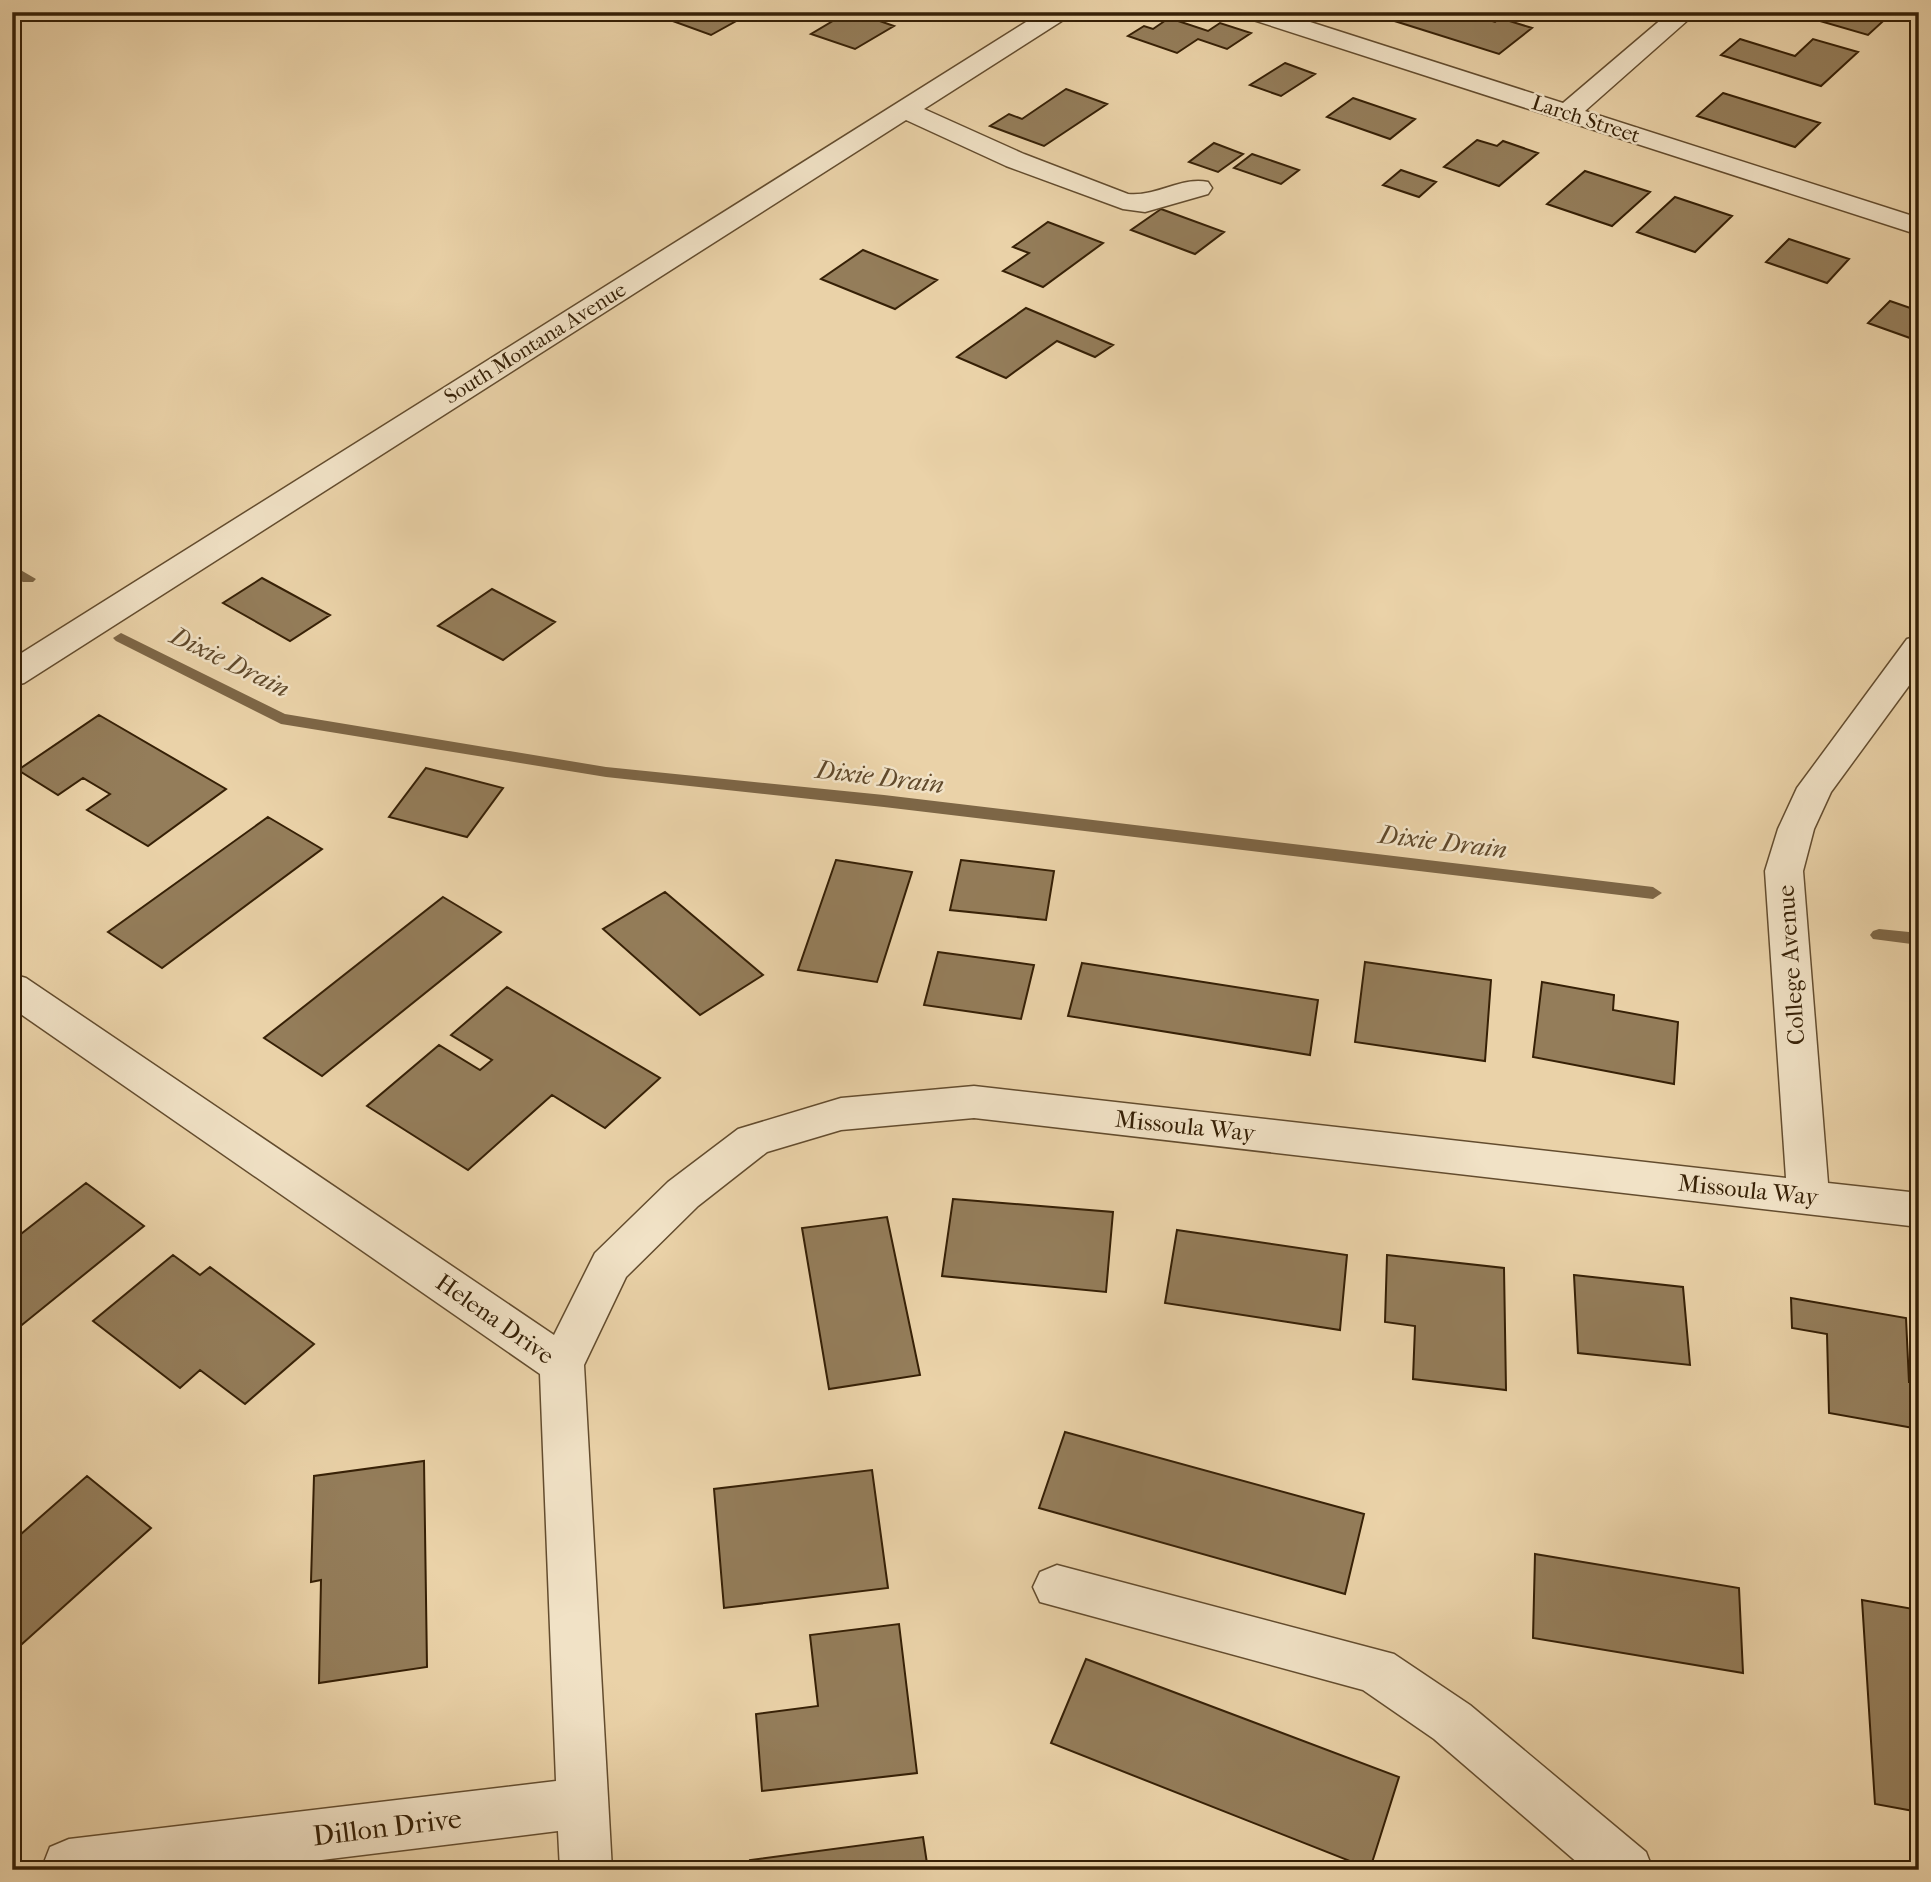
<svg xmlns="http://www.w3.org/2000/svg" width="1931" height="1882" font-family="'IM FELL French Canon',serif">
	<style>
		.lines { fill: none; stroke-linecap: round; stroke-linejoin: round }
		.stream { fill: #7d6646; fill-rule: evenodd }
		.building { fill: #947d5a; stroke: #362006; stroke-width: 2 }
		.minor-casing { stroke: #634c2e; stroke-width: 3 }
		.minor { fill: #f1e2c6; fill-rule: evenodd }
		.labels { text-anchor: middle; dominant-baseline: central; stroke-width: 5; stroke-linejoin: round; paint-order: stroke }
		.far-street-label { font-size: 21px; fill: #362006; stroke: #f1e2c6 }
		.street-label { font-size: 24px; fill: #362006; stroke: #f1e2c6 }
		.water-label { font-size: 26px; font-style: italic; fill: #60492b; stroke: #f1e2c6 }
		.near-street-label { font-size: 28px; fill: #362006; stroke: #f1e2c6 }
	</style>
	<rect width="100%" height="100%" fill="#ead2a8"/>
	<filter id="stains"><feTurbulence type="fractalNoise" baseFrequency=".00286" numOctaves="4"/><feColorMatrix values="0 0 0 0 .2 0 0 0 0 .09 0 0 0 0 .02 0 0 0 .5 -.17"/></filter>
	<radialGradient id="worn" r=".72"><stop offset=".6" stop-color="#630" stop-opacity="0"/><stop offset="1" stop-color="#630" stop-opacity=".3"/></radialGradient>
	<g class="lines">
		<path class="stream" d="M12,565L36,579L33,582H23L12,576Z
			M121,633L285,714L606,767L884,795L1653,887L1662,893L1653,899L884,807L606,777L281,724L116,641L113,638Z
			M1879,929L1919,933V945L1873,939L1870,935L1873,931Z"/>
	</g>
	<path class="building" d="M648,12H741L747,15L711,35Z
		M848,12H854L894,26L855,49L811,34Z
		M1392,12H1464L1495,22L1500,18L1532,28L1499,54L1385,18Z
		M1789,12H1893L1868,35Z
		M1169,18L1208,31L1220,23L1251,33L1227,49L1198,39L1177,53L1128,36L1144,26L1153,29Z
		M1740,39L1795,56L1813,39L1858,52L1821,86L1721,55Z
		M1285,63L1315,74L1281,96L1250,85Z
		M1066,89L1107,104L1044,146L990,126L1009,114L1022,119Z
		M1723,93L1820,123L1795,147L1697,116Z
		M1353,98L1415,119L1390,139L1327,117Z
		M1477,140L1497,146L1503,141L1538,153L1499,186L1444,167Z
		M1214,143L1243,154L1218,172L1189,162Z
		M1252,154L1299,170L1281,184L1234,168Z
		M1401,170L1436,182L1419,197L1383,185Z
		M1585,171L1650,192L1612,226L1547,204Z
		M1675,197L1732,216L1695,252L1637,232Z
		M1161,209L1224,232L1195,254L1131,230Z
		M1048,222L1103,243L1043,287L1003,271L1029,253L1013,247Z
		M1789,239L1849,259L1827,283L1766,262Z
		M863,250L937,280L895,309L821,279Z
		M1890,301L1919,311V329L1910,338L1868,323Z
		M1026,308L1113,345L1095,357L1057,341L1006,378L957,357Z
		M262,578L330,615L290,641L223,603Z
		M492,589L555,622L503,660L438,626Z
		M99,715L226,789L148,846L87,810L110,794L83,778L58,795L18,770Z
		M426,768L503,788L467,837L389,817Z
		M268,817L322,849L162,968L108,932Z
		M836,860L912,872L877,982L798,970Z
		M961,860L1054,871L1046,920L950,910Z
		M665,892L763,975L700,1015L603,929Z
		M443,897L501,932L322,1076L264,1038Z
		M938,952L1034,965L1021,1019L924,1005Z
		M1365,962L1491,980L1485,1061L1355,1042Z
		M1082,963L1318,1000L1310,1055L1068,1016Z
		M1542,982L1614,995L1613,1010L1678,1022L1674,1084L1533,1057Z
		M507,987L660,1078L605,1128L552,1095L468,1170L367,1106L439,1045L480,1070L492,1060L451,1035Z
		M86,1183L144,1226L12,1333V1241Z
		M953,1199L1113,1212L1106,1292L942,1276Z
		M887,1217L920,1375L829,1389L802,1228Z
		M1177,1230L1347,1255L1340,1330L1165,1303Z
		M173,1255L200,1275L210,1267L314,1344L245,1404L200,1370L180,1388L93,1321Z
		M1387,1255L1504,1268L1506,1390L1413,1379L1415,1326L1385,1322Z
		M1574,1275L1683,1287L1690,1365L1578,1353Z
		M1791,1298L1906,1318L1909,1382L1919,1383V1429L1829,1413L1827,1334L1792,1328Z
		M1065,1432L1364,1514L1345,1594L1039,1508Z
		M424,1461L427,1667L319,1683L321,1580L311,1582L314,1476Z
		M872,1470L888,1588L724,1608L714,1489Z
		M87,1476L151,1528L12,1653V1542Z
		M1535,1554L1739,1588L1743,1673L1533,1638Z
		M1862,1600L1919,1610V1812L1875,1804Z
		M899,1624L917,1773L762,1791L756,1714L818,1706L810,1635Z
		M1086,1659L1399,1777L1370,1869L1051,1743Z
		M923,1837L928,1870H751L750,1860Z"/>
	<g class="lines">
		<defs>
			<path id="minor" d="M1042,12H1071L1068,17L924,109L1024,154L1128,194C1156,197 1182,176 1208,182L1212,188L1208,194L1145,212L1123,209L1006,166L906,120L24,683L12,686V659Z
				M1241,12H1279L1563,103L1670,12H1697L1585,111L1919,218V235L1244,17Z
				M1919,636V672L1831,792L1814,829L1803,871L1828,1183L1919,1193V1227L974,1118L841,1130L767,1152L698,1206L626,1277L584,1365L612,1870H560L558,1831L240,1870H45L43,1865L50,1847L69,1839L556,1781L540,1374L12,1008V974L26,978L554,1335L595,1253L668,1182L738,1129L841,1098L974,1086L1786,1178L1765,871L1778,829L1797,788L1907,639Z
				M1057,1565L1394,1654L1470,1705L1646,1852L1653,1870H1586L1434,1739L1363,1690L1040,1602L1033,1587L1040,1572Z"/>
		</defs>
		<use href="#minor" class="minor-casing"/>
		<use href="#minor" class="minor"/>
	</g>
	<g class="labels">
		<g class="far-street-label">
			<text transform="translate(1586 119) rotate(18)">Larch Street</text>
			<text transform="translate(535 343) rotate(-32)">South Montana Avenue</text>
		</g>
		<g class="street-label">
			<text transform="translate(1791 965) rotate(-94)">College Avenue</text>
			<text transform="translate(1185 1126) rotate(6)">Missoula Way</text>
			<text transform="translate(1748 1190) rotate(6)">Missoula Way</text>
			<text transform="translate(495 1319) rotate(35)">Helena Drive</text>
		</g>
		<g class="water-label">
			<text transform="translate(230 662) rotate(26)">Dixie Drain</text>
			<text transform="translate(880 777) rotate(7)">Dixie Drain</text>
			<text transform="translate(1443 842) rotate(7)">Dixie Drain</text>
		</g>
		<g class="near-street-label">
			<text transform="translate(387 1827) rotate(-7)">Dillon Drive</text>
		</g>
	</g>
	<rect width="1931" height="1882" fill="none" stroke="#ead2a8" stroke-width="42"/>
	<rect x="14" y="14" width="1903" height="1854" fill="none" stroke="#362006" stroke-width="3.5"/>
	<rect x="21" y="21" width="1889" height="1840" fill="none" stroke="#362006" stroke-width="2"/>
	<rect width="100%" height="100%" filter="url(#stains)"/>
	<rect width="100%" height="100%" fill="url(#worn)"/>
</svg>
